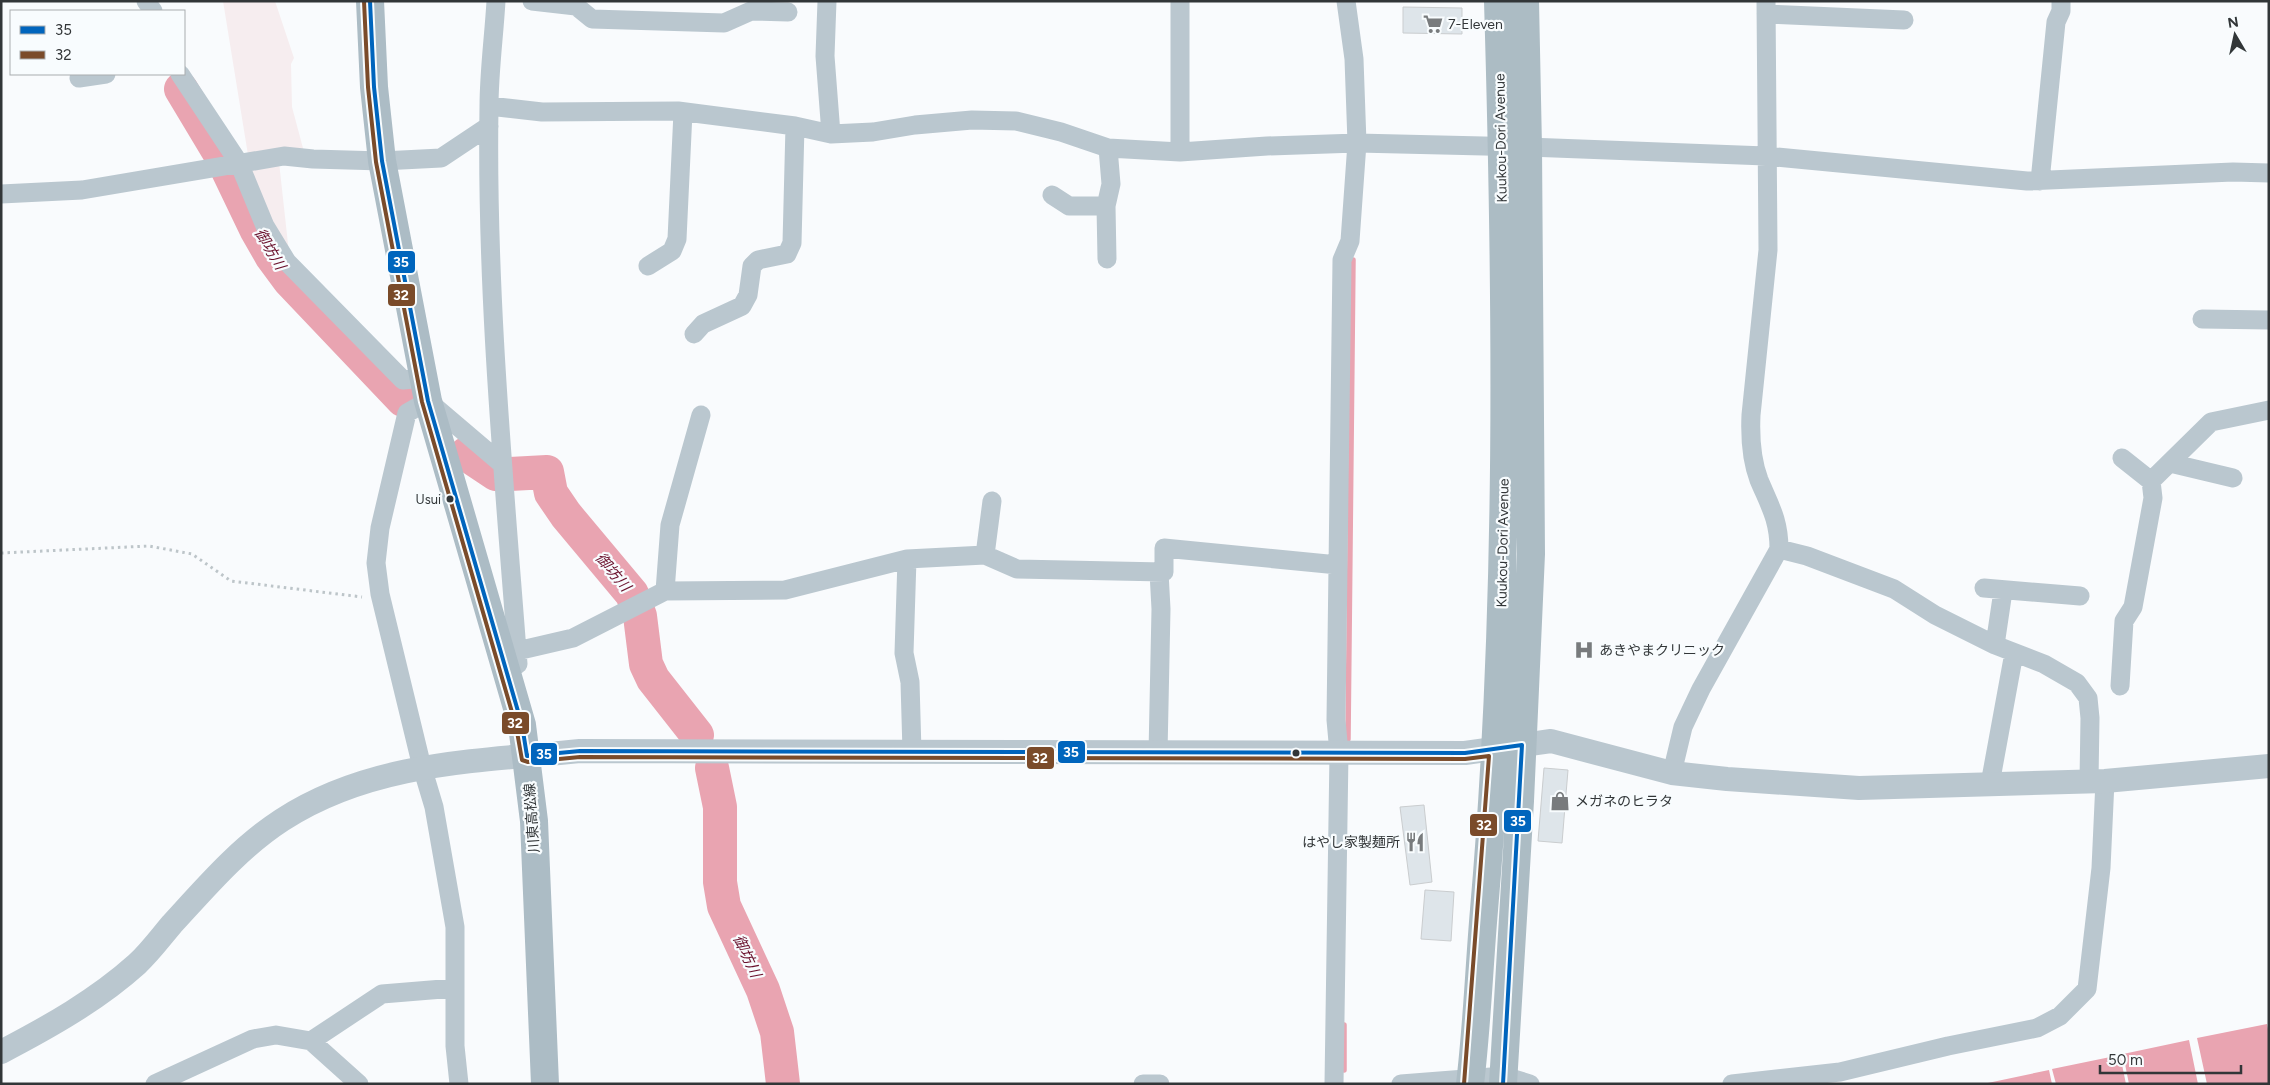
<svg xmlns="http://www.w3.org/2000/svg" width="2270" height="1085" font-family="Figtree,'Noto Sans JP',sans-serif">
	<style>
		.green { fill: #f6edef }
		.water { fill: #e9a4b1 }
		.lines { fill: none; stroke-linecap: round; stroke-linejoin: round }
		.stream { stroke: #e9a4b1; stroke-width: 5.5 }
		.river { stroke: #e9a4b1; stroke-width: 34 }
		.building { fill: #dee5ea; stroke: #cacdcf }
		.path { stroke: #bdc5c9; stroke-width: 3; stroke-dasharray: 2.5 4; stroke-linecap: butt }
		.minor { stroke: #bac7cf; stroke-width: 19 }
		.tertiary { stroke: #bac7cf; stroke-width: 24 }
		.secondary { stroke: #acbcc5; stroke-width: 28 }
		.trunk { stroke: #acbcc4; stroke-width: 28 }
		.bus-1-casing { stroke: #f8fcfe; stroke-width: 8 }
		.bus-2-casing { stroke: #f8fcfe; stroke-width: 8 }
		.bus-1 { stroke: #0065bd; stroke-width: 4 }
		.bus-2 { stroke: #7a4b2a; stroke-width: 4 }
		.bus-dot { fill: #323638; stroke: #f8fcfe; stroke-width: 2 }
		.labels { text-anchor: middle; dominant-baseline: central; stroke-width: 4.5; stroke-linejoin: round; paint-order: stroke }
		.bus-label { font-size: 13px; fill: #323638; stroke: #f8fcfe; text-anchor: end }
		.poi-label { font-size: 14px; fill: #323638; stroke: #f8fcfe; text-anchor: start }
		.street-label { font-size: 14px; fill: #323638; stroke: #f8fcfe }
		.water-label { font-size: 15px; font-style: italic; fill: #6a102c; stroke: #f8fcfe }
		.line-badge { stroke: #f8fcfe; stroke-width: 2 }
		.badge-label { font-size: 14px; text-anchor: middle; font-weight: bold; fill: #fff }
	</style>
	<rect width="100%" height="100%" fill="#f9fbfd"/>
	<path class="green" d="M223,1H275L294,58L291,64L292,107L304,152L248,155Z
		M279,162L289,253L278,241L250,165Z"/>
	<path class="water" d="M2267,1024L2269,1034V1084H2207L2197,1038Z
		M2189,1040L2198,1084H2129L2123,1054Z
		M2120,1055L2126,1084H2056L2052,1069Z
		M2049,1070L2052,1084H1983Z"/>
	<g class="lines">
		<path class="stream" d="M1348,739L1353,260
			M1344,1070V1025"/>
		<path class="river" d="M181,89L220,154L256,229L272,257L289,280L403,400
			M466,454L496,474
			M510,474L547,472L551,493L566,515L632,594L640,616L646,664L653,679L697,735
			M712,768L720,807V882L724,906L763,990L777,1032L783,1084"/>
	</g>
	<path class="building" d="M1403,7L1462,8V34L1403,33Z
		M1544,768L1568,770L1562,843L1538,841Z
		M1424,805L1432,882L1410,885L1400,807Z
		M1425,890L1454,892L1451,941L1421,939Z"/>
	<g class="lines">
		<path class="path" d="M1,553L149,546L192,554L231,581L362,597"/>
		<path class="minor" d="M146,1L153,11
			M496,1C494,36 489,72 489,107C486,292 504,479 518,664
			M532,1L576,6L592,19L724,23L751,11L788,12
			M827,1L825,56L831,134
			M1766,14L1904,20
			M180,74L239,163L265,226L287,262L403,380L424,378
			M79,78L106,74
			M489,106L542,112L678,111L795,126L831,134L873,132L915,125L972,120L1016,121L1061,132L1108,148L1180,152L1267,146L1357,143L1528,147L1766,156L2027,181L2233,172L2269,173
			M1180,152V1
			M2040,181L2056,22L2061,11V1
			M1,194L82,190L284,156L313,159L382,161L441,158L489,126
			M1052,195L1069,206H1106
			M1107,259L1106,206L1111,184L1108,148
			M648,266L672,251L677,239L683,112
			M2202,319L2269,320
			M694,334L703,324L742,306L748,295L752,266L758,260L787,254L792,243L795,126
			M2122,458L2151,481
			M2170,463L2233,478
			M1779,549L1807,556L1894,589L1935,615L1995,645L2044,664L2077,683L2088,698L2090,718L2089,781
			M985,555L992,501
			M907,559L904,653L910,682L912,752
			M1984,588L2080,596
			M665,591L670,525L701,415
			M1995,645L2003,591
			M517,651L573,638L665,591L785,590L907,559L985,555L1017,569L1164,572V548L1338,565
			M2120,686L2124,621L2133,607L2153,498L2151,481L2211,422L2269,410
			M1158,753L1161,609L1159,572
			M1672,773L1683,727L1701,689L1779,549C1779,520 1770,506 1759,480C1751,459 1750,437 1751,415L1768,250L1766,1
			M1990,784L2014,653
			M311,1041L382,994L455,988
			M155,1084L253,1039L276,1035L311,1041L359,1084
			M459,1084L455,1046V927L434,807L422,767L380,594L376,563L380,528L407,413L428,401L502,464
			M1143,1084H1160
			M1334,1084L1339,753L1336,720L1342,260L1350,241L1357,143L1354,59L1346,1
			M1401,1084L1504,1076L1530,1084
			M1732,1084L1840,1072L1948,1046L2037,1028L2060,1016L2087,989L2101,868L2105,781"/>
		<path class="tertiary" d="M1,1052C49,1027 97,1000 137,964C150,952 161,937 172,924C206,887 239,848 282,820C371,762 478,761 580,751L1465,753L1551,741L1672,773L1727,779L1859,788L2105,781L2269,766"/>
		<path class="secondary" d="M370,1L374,87L382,161L428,401L522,725L534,821L545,1084"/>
		<path class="trunk" d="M1470,1084C1477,1026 1479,968 1484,910C1510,608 1507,304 1498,1
			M1503,1084L1520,801L1531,554L1528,147L1525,1"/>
		<defs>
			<path id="bus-1" d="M370,1L374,87L382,161L428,401L522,725L527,756L580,751L1465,753L1522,745L1503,1084"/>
			<path id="bus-2" d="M364,1L368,87L376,162L422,402L516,726L522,760L528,762L580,757L1465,759L1489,756L1464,1084"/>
		</defs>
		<use href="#bus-1" class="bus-1-casing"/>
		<use href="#bus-2" class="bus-2-casing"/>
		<use href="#bus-1" class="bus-1"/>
		<use href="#bus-2" class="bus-2"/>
	</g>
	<defs>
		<symbol id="supermarket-bare" viewBox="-9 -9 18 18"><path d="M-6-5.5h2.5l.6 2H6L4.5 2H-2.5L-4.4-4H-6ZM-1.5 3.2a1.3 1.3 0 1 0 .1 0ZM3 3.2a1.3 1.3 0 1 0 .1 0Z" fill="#787b7d" stroke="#f8fcfe" stroke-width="2.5" paint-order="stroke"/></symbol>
		<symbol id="hospital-bare" viewBox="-9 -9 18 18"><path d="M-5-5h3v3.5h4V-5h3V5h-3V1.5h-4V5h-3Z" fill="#787b7d" stroke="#f8fcfe" stroke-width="2.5" paint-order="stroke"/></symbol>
		<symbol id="shop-bare" viewBox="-9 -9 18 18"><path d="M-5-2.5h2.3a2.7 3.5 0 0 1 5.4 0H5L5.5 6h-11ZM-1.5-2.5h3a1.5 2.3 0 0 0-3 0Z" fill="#787b7d" stroke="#f8fcfe" stroke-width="2.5" paint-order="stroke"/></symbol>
		<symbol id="restaurant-bare" viewBox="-9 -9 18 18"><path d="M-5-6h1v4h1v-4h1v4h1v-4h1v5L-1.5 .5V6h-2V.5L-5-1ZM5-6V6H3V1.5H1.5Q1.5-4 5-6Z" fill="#787b7d" stroke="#f8fcfe" stroke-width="2.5" paint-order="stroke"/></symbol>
	</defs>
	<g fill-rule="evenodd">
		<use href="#supermarket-bare" x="1419" y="10" width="28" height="28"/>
		<use href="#hospital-bare" x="1570" y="636" width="28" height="28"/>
		<use href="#shop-bare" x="1546" y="787" width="28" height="28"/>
		<use href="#restaurant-bare" x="1401" y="828" width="28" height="28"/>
	</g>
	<g class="bus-dot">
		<circle cx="450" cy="499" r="4.5"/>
		<circle cx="1296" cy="753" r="4.5"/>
	</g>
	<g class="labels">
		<g class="bus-label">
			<text x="441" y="499">Usui</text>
		</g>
		<g class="poi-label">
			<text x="1448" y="24">7-Eleven</text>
			<text x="1599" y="650">あきやまクリニック</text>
			<text x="1575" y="801">メガネのヒラタ</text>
			<text x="1400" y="842" text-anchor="end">はやし家製麺所</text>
		</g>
		<g class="street-label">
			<text transform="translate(1501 138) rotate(-91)">Kuukou-Dori Avenue</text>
			<text transform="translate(1503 543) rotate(-89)">Kuukou-Dori Avenue</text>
			<text transform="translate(532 818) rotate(-94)">川東高松線</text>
		</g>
		<g class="water-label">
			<text transform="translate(270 249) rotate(59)">御坊川</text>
			<text transform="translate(613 572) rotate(50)">御坊川</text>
			<text transform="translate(747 956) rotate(65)">御坊川</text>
		</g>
	</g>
	<g class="line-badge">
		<rect x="387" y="250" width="29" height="24" rx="5" fill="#0065bd"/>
		<rect x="387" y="283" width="29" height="24" rx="5" fill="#7a4b2a"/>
		<rect x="501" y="711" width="29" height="24" rx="5" fill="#7a4b2a"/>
		<rect x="1057" y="740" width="29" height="24" rx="5" fill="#0065bd"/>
		<rect x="530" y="742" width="28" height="24" rx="5" fill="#0065bd"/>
		<rect x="1026" y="746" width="29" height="24" rx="5" fill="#7a4b2a"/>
		<rect x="1503" y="809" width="29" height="24" rx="5" fill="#0065bd"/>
		<rect x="1469" y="813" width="29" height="24" rx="5" fill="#7a4b2a"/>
	</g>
	<g class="badge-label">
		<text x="401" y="267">35</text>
		<text x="401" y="300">32</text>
		<text x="515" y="728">32</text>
		<text x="1071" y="757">35</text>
		<text x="544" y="759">35</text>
		<text x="1040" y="763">32</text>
		<text x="1518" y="826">35</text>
		<text x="1484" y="830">32</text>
	</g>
	<rect width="2270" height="1085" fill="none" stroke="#323638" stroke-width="5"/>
	<rect x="10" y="10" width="175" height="65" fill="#f8fcfe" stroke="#a9adaf"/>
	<rect x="20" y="26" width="25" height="8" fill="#0065bd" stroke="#a9adaf"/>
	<text x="55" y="35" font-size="15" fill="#323638">35</text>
	<rect x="20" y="51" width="25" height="8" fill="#7a4b2a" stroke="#a9adaf"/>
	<text x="55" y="60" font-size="15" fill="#323638">32</text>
	<g transform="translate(2235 35) rotate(351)" stroke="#f8fcfe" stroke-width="4" paint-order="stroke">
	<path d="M0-4L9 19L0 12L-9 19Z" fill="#323638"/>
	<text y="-8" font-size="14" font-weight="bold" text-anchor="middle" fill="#323638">N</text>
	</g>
	<path d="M2100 1065v8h141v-8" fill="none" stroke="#323638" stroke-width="2.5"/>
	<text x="2108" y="1065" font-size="15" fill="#323638" stroke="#f8fcfe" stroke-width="4" paint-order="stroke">50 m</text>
</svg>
